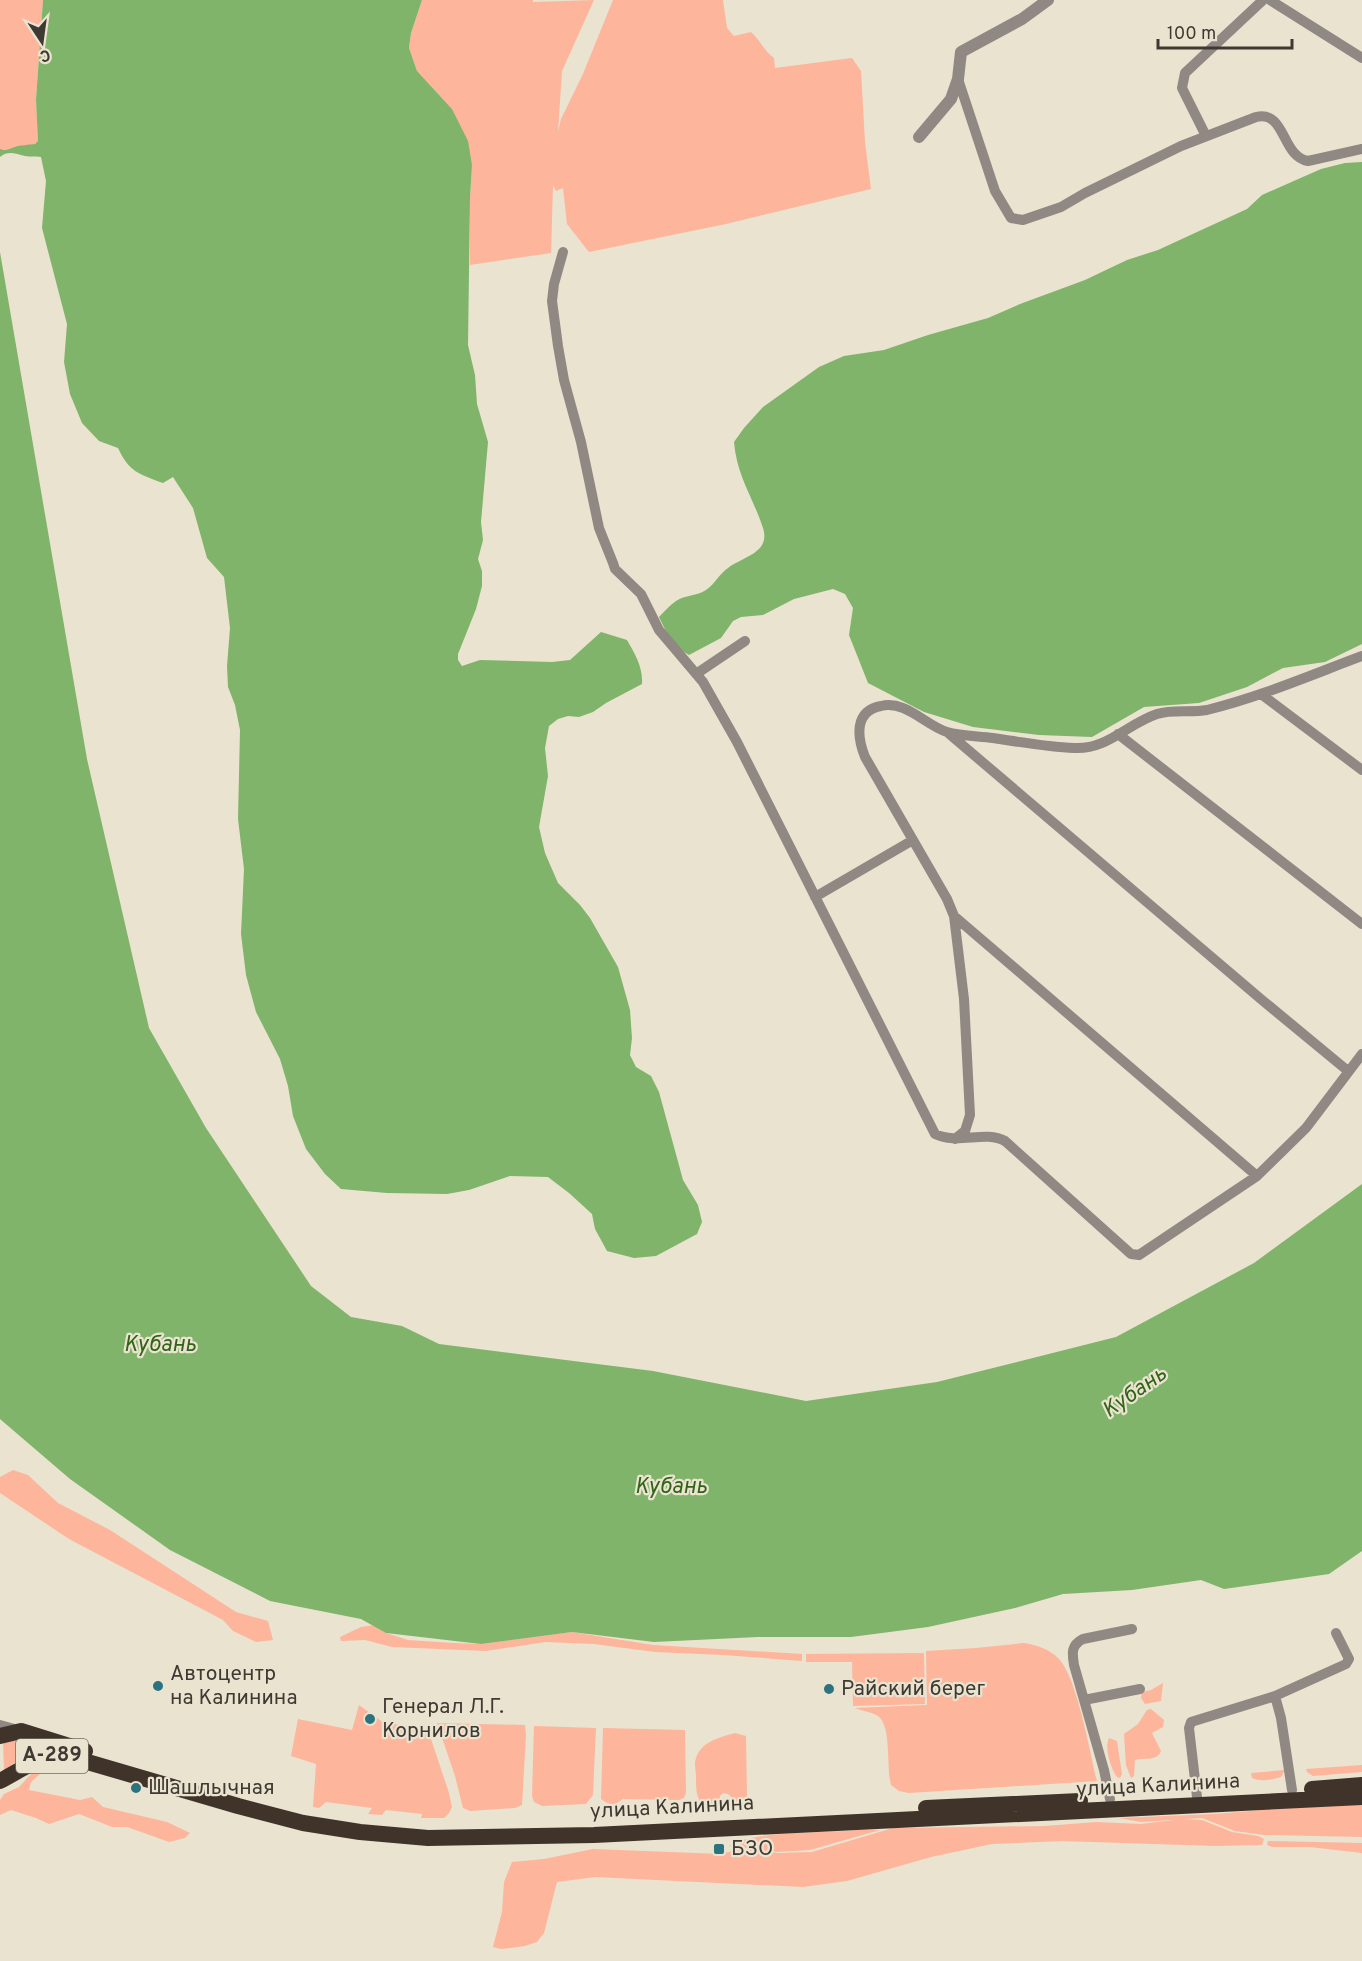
<svg xmlns="http://www.w3.org/2000/svg" width="1362" height="1961" font-family="Overpass,sans-serif">
	<style>
		.green { fill: #fdb59c }
		.water { fill: #7fb46a }
		.lines { fill: none; stroke-linecap: round; stroke-linejoin: round }
		.minor { stroke: #908983; stroke-width: 10 }
		.tertiary { stroke: #908983; stroke-width: 12 }
		.trunk { stroke: #40342a; stroke-width: 16 }
		.poi-dot { fill: #2b737e; stroke: #eae3d0; stroke-width: 2 }
		.labels { text-anchor: middle; dominant-baseline: central; stroke-width: 4.5; stroke-linejoin: round; paint-order: stroke }
		.shield { fill: #eae3d0; stroke: #726d62; stroke-width: 1.5 }
		.shield-label { font-size: 20px; font-weight: bold; fill: #3e3a33 }
		.poi-label { font-size: 21px; fill: #3e3a33; stroke: #eae3d0; text-anchor: start }
		.street-label { font-size: 21px; fill: #3e3a33; stroke: #eae3d0 }
		.water-label { font-size: 22px; font-style: italic; fill: #316318; stroke: #eae3d0 }
	</style>
	<rect width="100%" height="100%" fill="#eae3d0"/>
	<path class="green" d="M0,0H43L36,100L38,141L35,144C26,146 7,151 0,149Z
		M422,0H533V2L594,0L562,71L558,132L561,119L583,74L613,0H723L727,28L734,36L751,32C761,41 764,51 774,58L775,68L852,58L861,71L865,142L871,189L726,224L589,252L567,224L563,188L556,191L553,185L551,253L470,265V198L472,165L452,109L417,71L409,48L411,33Z
		M13,1470L28,1475L58,1503L110,1530L236,1612L268,1621L273,1640L256,1642L233,1631L223,1620L69,1539L0,1493V1477Z
		M375,1625L386,1633L408,1640L453,1643L481,1644L572,1632L653,1645L802,1654V1661L723,1655L655,1652L594,1644L545,1642L486,1651L392,1647L365,1640L341,1641L340,1637L361,1627Z
		M1024,1643C1037,1645 1049,1649 1058,1658C1077,1676 1090,1753 1097,1781L909,1793L899,1791L891,1785C886,1768 892,1726 878,1716C872,1712 862,1711 855,1708L927,1705L926,1651L976,1648Z
		M924,1653L925,1704L853,1706L852,1662H806V1654Z
		M1163,1683L1161,1701L1145,1704L1141,1698L1142,1692L1151,1690Z
		M359,1705L384,1723L421,1727L431,1739L449,1793L452,1807L449,1813L444,1818H421L422,1814L386,1810L382,1815L368,1814L372,1808L326,1802L319,1808L313,1807L316,1764L291,1756L298,1719L352,1730Z
		M1151,1709L1164,1720L1163,1727L1152,1733L1161,1751C1156,1762 1145,1757 1135,1760L1134,1776L1131,1778L1126,1765L1124,1734L1138,1724L1147,1710Z
		M437,1723L525,1725L526,1735L522,1805L515,1808L470,1811L463,1808L455,1776Z
		M534,1726L596,1728L593,1795L586,1804L542,1806L534,1802L532,1796Z
		M603,1728L685,1730L686,1793L684,1798L679,1800L623,1799L614,1805L607,1803L601,1799Z
		M735,1733L746,1736L747,1797L742,1802H737L728,1794L723,1793L720,1796L719,1807L711,1808L702,1805C696,1795 696,1789 696,1777C696,1773 695,1768 695,1763C698,1742 718,1738 735,1733Z
		M1109,1738L1117,1741L1122,1774L1120,1778L1117,1777C1111,1769 1104,1748 1109,1738Z
		M18,1739L42,1745L4,1770L3,1742Z
		M1362,1765V1772L1313,1776L1307,1772L1306,1769Z
		M1285,1770L1281,1777C1271,1780 1261,1782 1252,1778L1251,1773Z
		M32,1773L40,1774L31,1782L29,1790L80,1800L92,1797L103,1807L167,1822L190,1833L185,1838L169,1842L127,1827H112L79,1814L49,1824L36,1818L11,1810L0,1815V1800L4,1794L19,1787Z
		M1362,1802V1837L1264,1835L1235,1831L1202,1818L1141,1822L1118,1818L1215,1814Z
		M1182,1819L1202,1820L1232,1832L1258,1836L1264,1839L1262,1845L1215,1846L1062,1841L992,1844L931,1857L847,1881L803,1887L595,1877L557,1882L544,1933L537,1942L525,1946L501,1949L493,1947L502,1912L504,1882L512,1862L544,1859L593,1849L721,1854L740,1849L778,1853L812,1852L893,1828L1045,1826L1096,1822L1141,1824Z
		M858,1830H880L810,1850L777,1852L729,1846C746,1831 832,1833 858,1830Z
		M1268,1841L1362,1843V1853L1310,1847H1272L1267,1845Z"/>
	<path class="water" d="M43,0H422L411,33L409,48L417,71L452,109L468,141L472,165L470,198L468,345L475,375L477,404L488,442L481,522L483,540L478,559L482,571V586L476,609L458,654V660L462,666L480,660L552,662L570,660L601,632L627,640C635,654 643,667 642,684L606,703L593,712L579,717L568,716L558,719L549,726L545,748L548,776L539,827L545,853L558,883L580,905L590,918L618,967L630,1010L632,1038L630,1055L636,1067L651,1076L659,1092L683,1180L698,1205L702,1222L697,1234L656,1256L634,1258L607,1251L595,1229L592,1214L569,1193L548,1177L510,1176L469,1190L447,1194L387,1193L341,1189L325,1174L306,1149L293,1116L288,1086L280,1059L256,1012L246,975L241,934L244,869L238,819L240,730L235,705L228,687L227,666L230,628L224,577L207,558L193,508L173,477L163,483C139,474 129,472 118,448L99,441L82,423L70,394L64,362L67,324L42,228L46,181L41,157C36,156 30,157 25,156C15,154 9,150 0,157V149C7,151 8,149 15,147C20,145 29,145 35,144L38,141L36,100Z
		M1362,162V644L1325,662L1283,668L1247,687L1199,703L1144,707L1092,737L1039,735L973,727L924,712L868,683L849,635L853,608L845,594L833,589L794,599L763,615L741,617L733,621L721,638L689,655C674,647 666,632 659,617C664,612 670,605 676,601C685,595 697,596 706,590C715,584 719,574 728,568C742,557 771,553 763,528C753,497 737,477 734,442L744,428L763,407L819,367L844,356L884,350L928,335L988,318L1020,304L1085,280L1127,260L1158,250L1247,209L1262,195L1321,169L1345,163Z
		M0,252L87,759L149,1028L206,1128L311,1286L351,1317L402,1326L439,1344L653,1371L806,1401L937,1382L1116,1337L1254,1263L1362,1184V1551L1329,1574L1224,1589L1201,1580L1132,1590L1063,1594L1015,1608L928,1627L851,1637H758L654,1642L572,1632L481,1644L386,1633L361,1619L270,1601L170,1550L70,1479L0,1419Z"/>
	<g class="lines">
		<path class="minor" d="M1270,0L1362,58
			M958,79L995,191L1011,218L1023,220L1061,207L1085,193L1181,146L1256,117C1286,110 1281,156 1308,161L1362,149
			M1206,136L1182,88L1185,73L1263,0
			M563,252L554,284L552,301L558,346L564,380L581,442L599,528L613,563L615,569L641,594L659,630L703,682L737,742L935,1134C958,1145 985,1130 1005,1141L1131,1254L1139,1255L1257,1176L954,916L964,999L970,1115L965,1131L955,1139
			M696,674L745,641
			M1261,694L1362,770
			M947,732L1262,1000L1348,1071
			M1118,734L1362,924
			M815,897L913,840
			M954,916L947,899L865,757C857,737 854,711 881,706C906,700 925,725 947,732C961,736 978,736 993,738C1020,742 1047,747 1074,748C1107,750 1127,724 1157,714C1173,709 1190,713 1207,710C1260,697 1311,675 1362,656
			M1257,1176L1306,1128L1362,1054
			M1275,1696L1281,1718L1292,1790
			M1084,1700L1140,1689
			M0,1725L18,1730
			M1197,1797L1189,1728L1191,1722L1275,1696L1346,1664L1349,1659L1336,1633
			M1110,1799L1104,1770L1074,1665C1072,1653 1071,1645 1083,1639L1132,1629"/>
		<path class="tertiary" d="M919,137L951,99L958,79L961,52L1022,19L1048,0"/>
		<path class="trunk" d="M0,1736L21,1731L85,1751
			M0,1781C25,1768 38,1756 67,1756L238,1806L303,1823L360,1832L428,1838L594,1835L1362,1797
			M1312,1789L1362,1785
			M926,1808L1080,1801"/>
	</g>
	<g class="poi-dot">
		<circle cx="158" cy="1686" r="6"/>
		<circle cx="829" cy="1689" r="6"/>
		<circle cx="370" cy="1719" r="6"/>
		<circle cx="136" cy="1788" r="6"/>
		<rect x="713" y="1843" width="12" height="12" rx="3"/>
	</g>
	<g class="labels">
		<rect class="shield" x="16" y="1739" width="72" height="34" rx="4.5"/>
		<g class="shield-label">
			<text x="52" y="1756">А-289</text>
		</g>
		<g class="poi-label">
			<text x="170" y="1674">Автоцентр<tspan x="170" dy="24">на Калинина</tspan></text>
			<text x="841" y="1689">Райский берег</text>
			<text x="382" y="1707">Генерал Л.Г.<tspan x="382" dy="24">Корнилов</tspan></text>
			<text x="148" y="1788">Шашлычная</text>
			<text x="731" y="1849">БЗО</text>
		</g>
		<g class="street-label">
			<text transform="translate(1158 1786) rotate(-3)">улица Калинина</text>
			<text transform="translate(672 1808) rotate(-3)">улица Калинина</text>
		</g>
		<g class="water-label">
			<text x="160" y="1345">Кубань</text>
			<text transform="translate(1135 1393) rotate(-35)">Кубань</text>
			<text x="671" y="1487">Кубань</text>
		</g>
	</g>
	<g transform="translate(42 42) rotate(167)" stroke="#eae3d0" stroke-width="4.5" paint-order="stroke">
	<path d="M0-4.5L10 22L0 15L-10 22Z" fill="#3e3a33"/>
	<text y="-9" font-size="16" font-weight="bold" text-anchor="middle" fill="#3e3a33">С</text>
	</g>
	<path d="M1158 39v9h134v-9" fill="none" stroke="#3e3a33" stroke-width="3"/>
	<text x="1167" y="39" font-size="18" fill="#3e3a33" stroke="#eae3d0" stroke-width="4.5" paint-order="stroke">100 m</text>
</svg>
